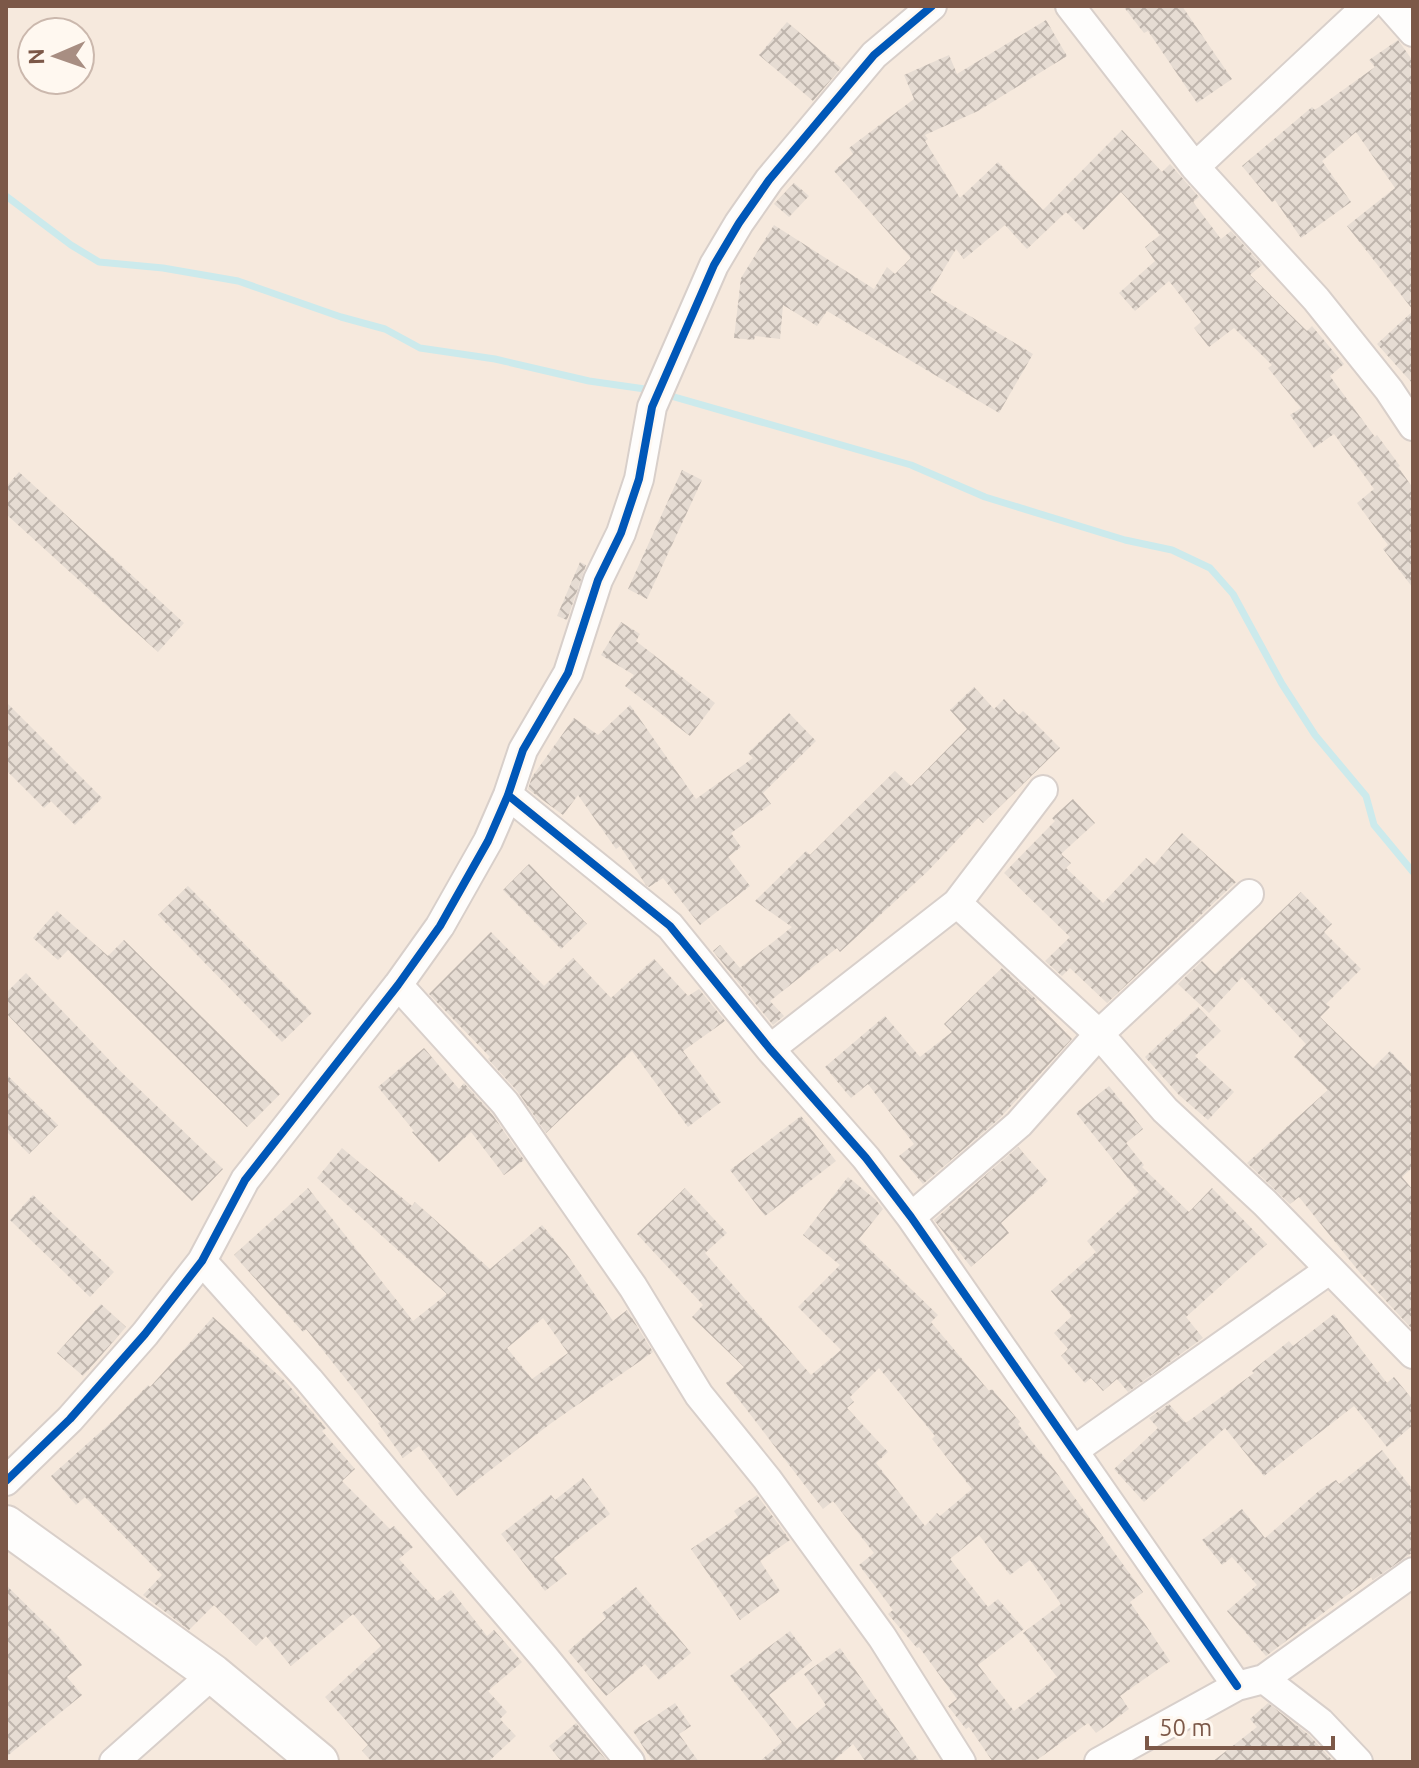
<svg xmlns="http://www.w3.org/2000/svg" width="1419" height="1768" font-family="Ubuntu,sans-serif">
	<style>
		.residential { fill: #f6e9dd; fill-rule: evenodd }
		.lines { fill: none; stroke-linecap: round; stroke-linejoin: round }
		.stream { stroke: #cceaec; stroke-width: 7 }
		.building { fill: url(#building-cross-hatch); fill-rule: evenodd }
		.street-casing { stroke: #d8cfca; stroke-width: 32 }
		.secondary-casing { stroke: #d9cfc9; stroke-width: 42 }
		.street { stroke: #fefdfc; stroke-width: 28 }
		.secondary { stroke: #fefdfc; stroke-width: 38 }
		.cycleway-casing { stroke: #fff8f0; stroke-width: 13 }
		.cycleway { stroke: #0057b8; stroke-width: 8 }
	</style>
	<defs>
		<pattern id="building-cross-hatch" width="8" height="8" patternUnits="userSpaceOnUse" patternTransform="scale(2)"><rect width="8" height="8" fill="#e6dcd3"/><path d="M0 0l8 8M0 8l8-8" fill="none" stroke="#bfb5ad"/></pattern>
	</defs>
	<rect width="100%" height="100%" fill="#f9f3ed"/>
	<path class="residential" d="M6,6H1413V1762H6ZM32,32H80V80H32Z"/>
	<g class="lines">
		<path class="stream" d="M6,196L71,245L99,262L163,268L238,281L341,317L385,329L420,348L495,359L589,381L652,390
			M664,394L911,465L985,497L1125,540L1172,550L1210,568L1233,594L1282,684L1315,735L1366,796L1374,825L1413,872"/>
	</g>
	<path class="building" d="M1123,6H1182L1232,79L1197,103L1148,31L1144,33Z
		M1046,20L1067,56L978,111L925,135L928,139L925,141L960,198L998,162L1043,210L1122,130L1162,172L1170,164L1199,197L1193,202L1221,239L1231,231L1262,265L1250,275L1307,331L1312,326L1344,364L1330,376L1375,437L1377,435L1400,466L1398,467L1413,488V588L1383,549L1388,545L1357,503L1374,489L1334,434L1314,448L1290,415L1301,408L1268,368L1272,365L1234,328L1209,347L1194,328L1201,322L1169,281L1135,311L1119,293L1155,261L1145,247L1160,235L1121,192L1084,230L1066,212L1027,249L1005,225L964,259L956,249L930,292L1033,354L999,413L827,311L817,326L783,305L780,339L755,336L754,340L734,338L741,278L774,225L874,289L887,267L895,274L911,258L834,171L853,154L849,148L914,99L904,75L949,55L957,74Z
		M787,22L841,68L813,101L759,55Z
		M1398,40L1413,61V310L1347,226L1395,188L1356,132L1322,161L1351,202L1301,238L1275,200L1272,202L1242,166L1312,107L1315,110L1375,67L1369,60Z
		M794,183L809,196L789,217L774,204Z
		M1413,311V384L1377,344Z
		M682,470L702,480L647,599L628,589Z
		M19,472L184,623L158,652L6,514V487Z
		M580,562L586,565L567,620L557,616Z
		M621,622L640,634L636,641L715,703L690,736L625,686L634,675L601,655Z
		M974,687L994,709L1004,699L1019,715L1023,711L1060,748L983,823L978,818L928,871L840,952L837,948L770,1001L784,1016L773,1025L713,951L720,945L740,968L792,927L755,901L806,851L810,855L895,771L911,786L967,729L950,710Z
		M6,702L102,798L75,825L51,801L44,808L6,770Z
		M630,705L696,799L753,758L748,753L789,713L816,741L763,793L771,804L731,833L741,847L728,857L750,886L700,925L663,878L649,887L646,885L620,846L616,849L578,795L563,815L528,789L532,777L574,718L598,735Z
		M1073,799L1095,823L1061,854L1071,863L1066,868L1103,903L1146,858L1154,865L1182,833L1236,882L1107,1003L1070,968L1062,976L1045,961L1070,937L1004,873L1055,821L1052,818Z
		M529,864L587,924L561,949L503,890Z
		M188,886L312,1013L282,1042L158,915Z
		M1301,892L1332,924L1324,932L1361,969L1326,1004L1330,1007L1320,1017L1373,1068L1390,1051L1413,1075V1167L1402,1177L1413,1190V1330L1361,1274L1299,1197L1290,1204L1247,1163L1328,1090L1294,1057L1306,1044L1242,977L1209,1013L1178,984L1202,961L1215,974Z
		M57,911L108,956L124,940L280,1094L247,1127L68,950L58,960L33,938Z
		M491,932L544,986L573,958L611,998L654,959L688,996L699,989L725,1021L683,1051L721,1102L688,1127L632,1051L546,1133L518,1092L488,1059L490,1057L429,994Z
		M1002,968L1037,1000L1036,1002L1072,1039L999,1119L923,1184L899,1156L914,1144L868,1084L851,1098L825,1067L885,1016L920,1057L952,1032L944,1024Z
		M26,973L117,1068L223,1169L192,1201L88,1099L6,1013V993Z
		M1198,1007L1221,1031L1195,1056L1234,1092L1208,1120L1179,1095L1145,1057Z
		M424,1048L459,1089L464,1083L492,1114L524,1160L504,1175L471,1132L439,1162L412,1132L414,1131L378,1087Z
		M6,1074L58,1125L29,1154L6,1131Z
		M1109,1086L1143,1129L1126,1143L1144,1165L1142,1167L1189,1212L1212,1188L1267,1244L1186,1317L1203,1338L1128,1392L1117,1379L1103,1391L1091,1378L1085,1383L1061,1356L1068,1349L1054,1333L1072,1316L1051,1291L1096,1252L1087,1241L1139,1192L1076,1113Z
		M801,1116L836,1161L765,1216L730,1170Z
		M1018,1147L1048,1181L1001,1223L1009,1233L971,1267L934,1220Z
		M342,1148L412,1206L415,1202L490,1269L542,1225L568,1256L613,1321L627,1310L653,1352L550,1424L457,1496L419,1446L403,1458L378,1423L380,1422L306,1329L303,1332L234,1255L308,1188L413,1321L447,1294L317,1178ZM543,1318L568,1353L532,1379L507,1348Z
		M848,1177L876,1200L883,1209L859,1239L938,1315L931,1322L989,1391L992,1389L1020,1422L1018,1424L1056,1472L1143,1592L1130,1602L1170,1661L1120,1696L1129,1709L1096,1733L1088,1723L1034,1762H993L969,1727L966,1729L948,1706L957,1699L919,1647L917,1648L888,1614L893,1610L859,1565L874,1553L833,1501L823,1509L726,1383L744,1367L692,1317L703,1305L637,1234L685,1188L727,1233L705,1253L811,1375L841,1350L798,1307L840,1265L803,1235ZM879,1368L935,1436L932,1439L972,1489L940,1516L937,1513L925,1526L876,1463L888,1452L847,1408L854,1402L850,1397ZM979,1535L1010,1575L1030,1560L1061,1604L1023,1633L1057,1677L1014,1711L978,1665L1024,1629L998,1599L988,1607L950,1559Z
		M33,1195L114,1272L90,1297L10,1220Z
		M101,1304L126,1327L83,1376L57,1353Z
		M1334,1314L1387,1383L1394,1377L1413,1400V1425L1387,1447L1354,1406L1264,1476L1225,1428L1144,1502L1114,1469L1158,1428L1149,1418L1169,1404L1186,1423L1254,1373L1252,1371L1289,1341L1293,1346Z
		M213,1317L286,1382L326,1428L322,1431L355,1469L342,1481L390,1529L394,1526L413,1547L399,1559L437,1601L451,1590L487,1636L494,1630L522,1662L488,1691L507,1712L500,1719L516,1736L488,1762H372L362,1751L368,1745L325,1697L381,1646L353,1614L291,1666L266,1636L256,1646L214,1605L189,1630L143,1595L162,1575L85,1497L76,1505L51,1476L115,1419L148,1385L150,1387Z
		M1382,1450L1413,1490V1552L1373,1580L1371,1577L1266,1656L1227,1611L1257,1585L1232,1557L1222,1565L1202,1540L1242,1509L1265,1538L1320,1490L1336,1480L1339,1484Z
		M583,1478L610,1514L554,1558L567,1574L545,1591L501,1534L551,1495L555,1500Z
		M757,1495L790,1540L760,1561L780,1591L740,1620L691,1549L738,1517L734,1511Z
		M6,1585L59,1637L82,1665L67,1677L82,1695L6,1757Z
		M636,1587L691,1653L659,1680L645,1664L606,1696L568,1651L606,1618L602,1613Z
		M790,1631L812,1661L769,1695L797,1729L826,1705L804,1674L840,1648L920,1762H866L853,1744L832,1762H759L782,1742L730,1676Z
		M675,1703L691,1726L679,1734L699,1762H653L633,1731Z
		M1268,1703L1309,1735L1334,1762H1212L1257,1727L1250,1719Z
		M576,1723L608,1762H562L549,1746Z"/>
	<g class="lines">
		<defs>
			<path id="street" d="M1070,6L1195,167L1316,299L1389,390L1413,426
				M1390,6L1413,32
				M1195,167L1367,6
				M508,795L670,926L770,1049L866,1158L911,1217L1237,1686
				M957,903L1099,1034L1165,1110L1265,1203L1413,1354
				M398,985L505,1103L633,1287L699,1395L767,1479L882,1637L961,1762
				M770,1049L957,903L1043,790
				M911,1217L1019,1124L1099,1034L1249,894
				M202,1261L309,1380L411,1502L544,1657L630,1762
				M1073,1451L1329,1270
				M6,1481L70,1419L145,1334L202,1261L245,1180L398,985L440,926L488,841L508,795L523,750L568,673L598,580L621,533L639,479L652,407L714,265L739,223L769,180L821,118L874,55L932,6
				M1264,1679L1320,1722L1358,1762
				M114,1762L213,1674
				M1099,1762L1237,1686L1264,1679L1413,1572"/>
			<path id="secondary" d="M6,1525L213,1674L319,1762"/>
		</defs>
		<use href="#street" class="street-casing"/>
		<use href="#secondary" class="secondary-casing"/>
		<use href="#street" class="street"/>
		<use href="#secondary" class="secondary"/>
		<defs>
			<path id="cycleway" d="M508,795L670,926L770,1049L866,1158L911,1217L1237,1686
				M6,1481L70,1419L145,1334L202,1261L245,1180L398,985L440,926L488,841L508,795L523,750L568,673L598,580L621,533L639,479L652,407L714,265L739,223L769,180L821,118L874,55L932,6"/>
		</defs>
		<use href="#cycleway" class="cycleway-casing"/>
		<use href="#cycleway" class="cycleway"/>
	</g>
	<rect width="1419" height="1768" fill="none" stroke="#7c5848" stroke-width="16"/>
	<g transform="translate(56 56) rotate(268)"><circle r="38" fill="#fff8f0" stroke="#cbb8ad" stroke-width="2"/>
	<path d="M0-6L14 30L0 20L-14 30Z" fill="#a88e82"/>
	<text y="-12" font-size="22" font-weight="bold" text-anchor="middle" fill="#7c5848">N</text>
	</g>
	<path d="M1147 1736v12h186v-12" fill="none" stroke="#7c5848" stroke-width="4"/>
	<text x="1159" y="1736" font-size="24" fill="#7c5848" stroke="#fff8f0" stroke-width="6" paint-order="stroke">50 m</text>
</svg>
